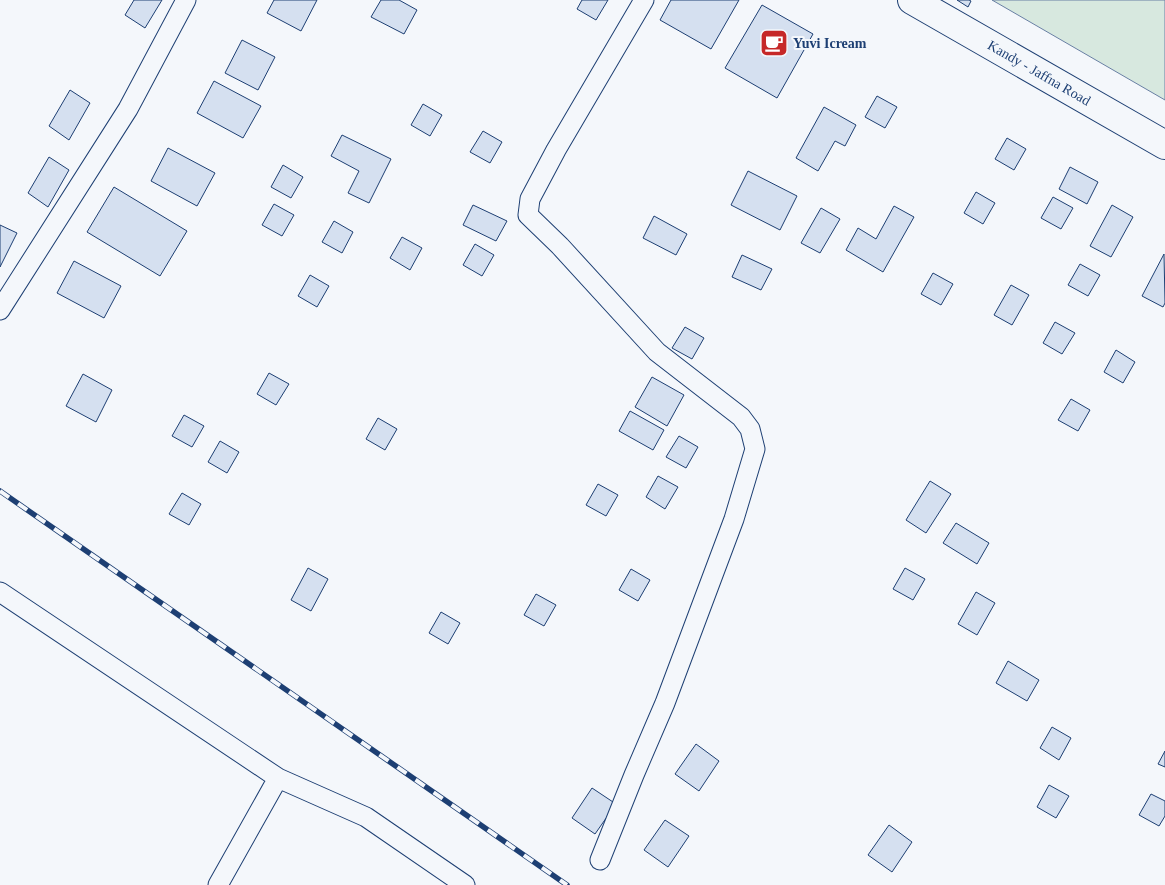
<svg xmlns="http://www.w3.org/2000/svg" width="1165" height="885" font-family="Georgia,serif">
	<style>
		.green { fill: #d7e8df; stroke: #687fa3 }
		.building { fill: #d5e0f0; stroke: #1d3f73 }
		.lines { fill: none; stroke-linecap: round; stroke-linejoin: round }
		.minor-casing { stroke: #1d3f73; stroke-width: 21 }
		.trunk-casing { stroke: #1d3f73; stroke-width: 30 }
		.minor { stroke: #f4f7fb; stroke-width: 19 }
		.trunk { stroke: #f4f7fb; stroke-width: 28 }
		.rail-casing { stroke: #1d3f73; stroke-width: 5.5 }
		.rail { stroke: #f4f7fb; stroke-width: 4; stroke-dasharray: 11; stroke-linecap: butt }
		.labels { text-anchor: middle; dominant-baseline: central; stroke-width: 4; stroke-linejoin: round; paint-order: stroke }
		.poi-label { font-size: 14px; font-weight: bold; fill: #1d3f73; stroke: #f4f7fb; text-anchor: start }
		.street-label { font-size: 14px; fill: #1d3f73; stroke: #f4f7fb }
	</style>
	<rect width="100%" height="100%" fill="#f4f7fb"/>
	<path class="green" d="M992,0H1165V100Z"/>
	<path class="building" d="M134,0H162L145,28L125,15Z
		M274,0H317L301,31L267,13Z
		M381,0H399L417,10L404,34L371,17Z
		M582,0H608L596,20L577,9Z
		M671,0H739L711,49L660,20Z
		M957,0H969L971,1L968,7Z
		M762,5L813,34L777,98L725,68Z
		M242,40L275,57L258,90L225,73Z
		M214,81L261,106L243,138L197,113Z
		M70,90L90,103L69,140L49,126Z
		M877,96L897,107L885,128L865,117Z
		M423,104L442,115L430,136L411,125Z
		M824,107L856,125L845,146L835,141L818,171L796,158Z
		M483,131L502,142L490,163L470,152Z
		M342,135L391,159L369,203L348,193L359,171L331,156Z
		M1007,138L1026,149L1014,170L995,159Z
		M168,148L215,173L197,206L151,181Z
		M49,157L69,170L48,207L28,193Z
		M283,165L303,177L291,198L271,187Z
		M1070,167L1098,182L1087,204L1059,189Z
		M748,171L797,196L780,230L731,205Z
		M114,187L187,231L160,276L87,232Z
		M976,192L995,203L983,224L964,213Z
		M1053,197L1073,208L1061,229L1041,218Z
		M274,204L294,215L282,236L262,225Z
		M473,205L507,221L496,241L463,225Z
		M1112,205L1133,217L1111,257L1090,246Z
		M894,206L914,217L883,272L846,250L858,228L876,239Z
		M821,208L840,219L820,253L801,243Z
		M654,216L687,234L676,255L643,238Z
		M334,221L353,232L342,253L322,242Z
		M0,225L17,233L0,267Z
		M402,237L422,248L410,270L390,258Z
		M475,244L494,255L482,276L463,265Z
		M1164,254L1165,303L1163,307L1142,296Z
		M742,255L772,269L761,290L732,277Z
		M74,261L121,286L104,318L57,293Z
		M1080,264L1100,275L1088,296L1068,285Z
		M933,273L953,284L941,305L921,294Z
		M310,275L329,286L317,307L298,296Z
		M1011,285L1029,295L1012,325L994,315Z
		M1055,322L1075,333L1062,354L1043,343Z
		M685,327L704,338L692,359L672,348Z
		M1116,350L1135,362L1123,383L1104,372Z
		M269,373L289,384L276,405L257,394Z
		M83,374L112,390L96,422L66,406Z
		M652,377L684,395L667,426L635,407Z
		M1071,399L1090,410L1078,431L1058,420Z
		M630,411L664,430L653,450L619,431Z
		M184,415L204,426L192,447L172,436Z
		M378,418L397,429L385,450L366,439Z
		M679,436L698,447L686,468L666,457Z
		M220,441L239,452L227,473L208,462Z
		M658,476L678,487L665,509L646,497Z
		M930,481L951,494L926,533L906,520Z
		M598,484L618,495L606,516L586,505Z
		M182,493L201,504L189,525L169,514Z
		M956,523L989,543L977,564L943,543Z
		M308,568L328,579L311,611L291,600Z
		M905,568L925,579L913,600L893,589Z
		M631,569L650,580L638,601L619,590Z
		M976,592L995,603L977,635L958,624Z
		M536,594L556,605L544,626L524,615Z
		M441,612L460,623L448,644L429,633Z
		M1008,661L1039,680L1027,701L996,683Z
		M1052,727L1071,738L1059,760L1040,748Z
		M696,744L719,761L699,791L675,774Z
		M1165,751V767L1158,764Z
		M1049,785L1069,796L1056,818L1037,807Z
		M592,788L616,804L595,834L572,818Z
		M1151,794L1165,801V816L1159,826L1139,815Z
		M665,820L689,836L668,867L644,850Z
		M889,825L912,842L892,872L868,855Z"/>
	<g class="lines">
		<defs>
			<path id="minor" d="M0,310L128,109L186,0
				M0,592L278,778L366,817L465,885
				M600,860L634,775L665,703L734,519L755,449L750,429L741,417L657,352L560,246L528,215L530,199L556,150L644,0
				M218,885L278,778"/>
			<path id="trunk" d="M912,0L1165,145"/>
		</defs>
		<use href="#minor" class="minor-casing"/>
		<use href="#trunk" class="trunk-casing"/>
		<use href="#minor" class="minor"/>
		<use href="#trunk" class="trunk"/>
		<defs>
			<path id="rail" d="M0,491L567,885"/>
		</defs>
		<use href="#rail" class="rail-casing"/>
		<use href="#rail" class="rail"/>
	</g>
	<defs>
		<symbol id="cafe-square" viewBox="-11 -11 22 22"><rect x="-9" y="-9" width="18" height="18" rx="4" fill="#c62828" stroke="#f4f7fb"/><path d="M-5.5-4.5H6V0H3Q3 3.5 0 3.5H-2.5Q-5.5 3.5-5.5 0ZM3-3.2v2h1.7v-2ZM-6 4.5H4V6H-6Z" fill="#fff"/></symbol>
	</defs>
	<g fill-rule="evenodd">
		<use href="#cafe-square" x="758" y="27" width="32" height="32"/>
	</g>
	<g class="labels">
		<g class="poi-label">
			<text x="793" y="43">Yuvi Icream</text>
		</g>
		<g class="street-label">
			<text transform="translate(1039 73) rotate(30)">Kandy - Jaffna Road</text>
		</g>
	</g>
</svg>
